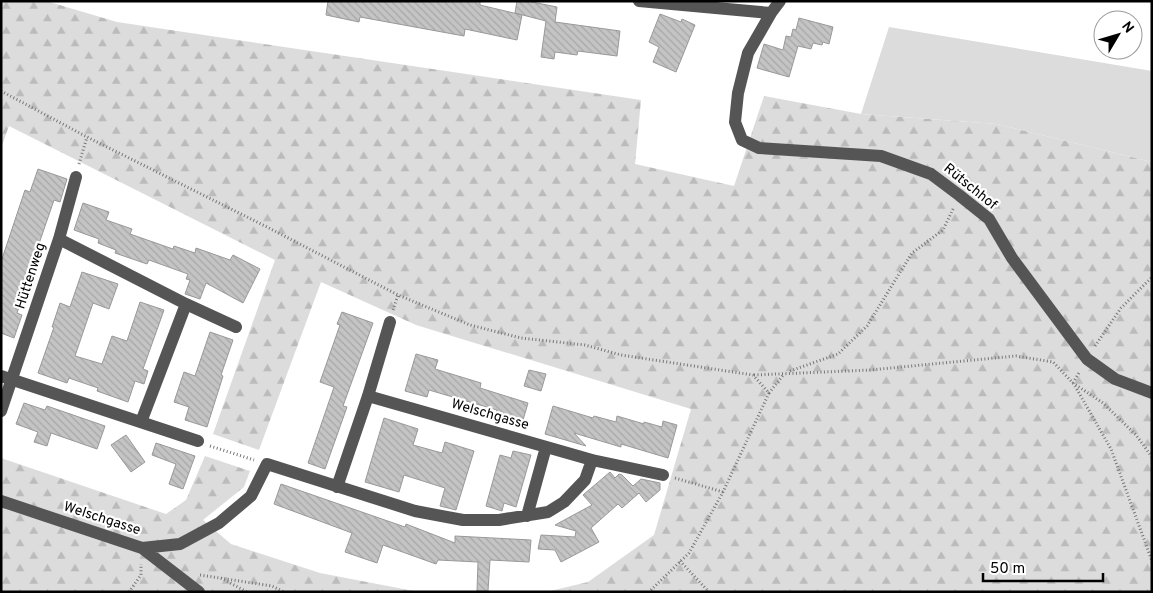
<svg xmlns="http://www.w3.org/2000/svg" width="1153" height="593" font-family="Overpass,sans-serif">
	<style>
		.green { fill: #dcdcdc }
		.forest { fill: url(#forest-firs) }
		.building { fill: url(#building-back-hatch); stroke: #999 }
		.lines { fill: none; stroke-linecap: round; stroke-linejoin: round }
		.path { stroke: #777; stroke-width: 3; stroke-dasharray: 1 2.5; stroke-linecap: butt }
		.minor { stroke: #555; stroke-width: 12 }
		.labels { text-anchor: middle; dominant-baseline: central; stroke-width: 4.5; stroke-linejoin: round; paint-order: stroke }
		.street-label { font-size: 14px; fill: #000; stroke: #fff }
	</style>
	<defs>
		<pattern id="forest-firs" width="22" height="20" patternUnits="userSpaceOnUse" patternTransform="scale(1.25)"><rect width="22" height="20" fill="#dcdcdc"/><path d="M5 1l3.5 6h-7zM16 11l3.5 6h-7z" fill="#bbb"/></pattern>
		<pattern id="building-back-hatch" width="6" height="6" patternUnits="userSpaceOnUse" patternTransform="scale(1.25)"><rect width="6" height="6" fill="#c4c4c4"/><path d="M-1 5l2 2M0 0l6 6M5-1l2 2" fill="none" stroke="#a7a7a7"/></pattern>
	</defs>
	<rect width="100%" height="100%" fill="#fff"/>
	<path class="green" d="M889,27L1152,71V162L997,124L861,114Z"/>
	<path class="forest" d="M1,1H46L117,22L641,100L635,164L734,186L764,96L861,114L997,124L1152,162V592H546L588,582L654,535L691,409L416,325L321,282L259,450L213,434L275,260L9,126L1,148Z
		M205,456L250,471L244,487L203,520L231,544L320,573L419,592H1V458L166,514L186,500Z"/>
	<path class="building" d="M328,1H480V5L522,15L517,40L465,29L464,36L360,17L359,22L326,15Z
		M517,1H527L557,7L555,22L620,31L617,56L578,51L577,55L555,52L554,59L541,57L546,21L515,13Z
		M660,14L681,22L682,19L695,25L676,72L653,62L659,47L649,42Z
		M799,18L833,27L829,44L823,42L822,45L813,43L811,49L798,46L789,77L757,68L764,44L783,50L786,36L791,37L793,29L796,30Z
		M38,169L67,179L60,202L54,200L31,267L32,268L17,313L22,315L14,338L1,333V262L25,190L30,192Z
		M83,203L109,212L106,220L132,229L130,234L173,249L174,246L195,253L196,248L230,260L233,255L260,269L243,303L206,283L200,299L185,294L190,280L186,279L188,274L149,260L147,264L115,253L116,250L98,243L99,239L74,230Z
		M82,272L118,284L109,309L93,303L75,356L102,364L112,336L127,341L140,302L164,310L143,369L148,371L144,384L135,381L128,402L97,391L98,388L69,378L67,383L38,373L54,327H52L60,303L70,307Z
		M342,312L373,323L343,406L347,407L325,469L308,463L334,387L320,382L340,325L337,324Z
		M210,332L233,340L221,375L223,376L207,427L185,420L189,407L174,402L184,372L195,376Z
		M416,354L438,360L435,369L481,383L480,388L528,403L521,427L495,419L497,410L429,390L427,397L405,391Z
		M529,370L546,374L541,391L524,386Z
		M24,403L45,410L47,406L105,426L97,449L51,433L47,446L34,442L38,432L16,424Z
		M553,406L593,418L594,416L616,422L617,416L644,424V422L662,427L663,421L677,425L668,458L621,444V447L574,433L586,446L545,434Z
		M384,418L418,429L413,445L442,453L445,442L474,451L456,510L440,506L445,488L404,475L399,492L365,482Z
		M126,435L145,462L131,472L111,445Z
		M156,443L195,456L183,489L169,484L176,464L152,455Z
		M513,451L531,455L516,507L504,503L502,511L486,506L500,455L511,458Z
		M610,472L615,478L619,474L622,475L633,486L641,479L660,483V490L646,502L639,493L622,508L618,504L591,528L599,542L561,562L555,550L538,549L541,535L575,537L576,531L555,525L592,505L583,495Z
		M281,484L405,527L406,524L455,543V536L531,540L529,562L490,560L488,591H477L478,562L438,560L436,564L383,545L377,563L345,552L352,533L274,504Z"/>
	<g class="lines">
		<path class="path" d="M1,91L87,137L267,227L398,295L470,325L521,338L585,345L621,355L753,375L769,393L723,492L689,553L649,592
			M79,164L87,137
			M393,310L398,295
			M1095,346L1121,308L1152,277
			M790,371L838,354L867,326L912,253L943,230L954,207
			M754,375L870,370L1016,356L1053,362L1073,383L1103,403L1136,435L1152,457
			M1073,383L1080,371
			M1075,386L1111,449L1152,561
			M769,393L784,374
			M210,446L254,460
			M675,478L723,492
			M680,561L709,592
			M200,575L272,586L284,592
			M221,578L247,592
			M129,592L141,575V564"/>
		<path class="minor" d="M639,1L771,13L780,1
			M771,13L748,53L738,93L735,122L742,140L759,148L881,156L931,174L959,195L989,219L1012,258L1087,359L1115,379L1152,393
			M59,239L186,304L236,327
			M1,376L198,441
			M368,396L592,460L663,475
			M1,411L59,239L76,177
			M141,422L186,304
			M337,487L368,396L390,322
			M1,501L142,548L180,544L219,523L251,496L267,464L415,511L463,520H499L548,512L564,502L585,480L592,460
			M527,516L546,447
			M142,548L199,592"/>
	</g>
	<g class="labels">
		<g class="street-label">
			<text transform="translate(970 187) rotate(39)">Rütschhof</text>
			<text transform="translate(31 276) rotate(-72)">Hüttenweg</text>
			<text transform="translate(490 415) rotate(16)">Welschgasse</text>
			<text transform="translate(102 519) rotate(18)">Welschgasse</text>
		</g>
	</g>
	<rect width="1153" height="593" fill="none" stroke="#000000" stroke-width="5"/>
	<g transform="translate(1118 35) rotate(52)"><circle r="24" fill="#ffffff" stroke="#999999"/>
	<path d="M0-4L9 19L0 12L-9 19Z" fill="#000000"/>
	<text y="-8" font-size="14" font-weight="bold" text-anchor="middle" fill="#000000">N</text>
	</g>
	<path d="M983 573v8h120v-8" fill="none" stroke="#000000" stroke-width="2.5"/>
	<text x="990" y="573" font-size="15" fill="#000000" stroke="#ffffff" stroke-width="4" paint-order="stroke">50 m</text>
</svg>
